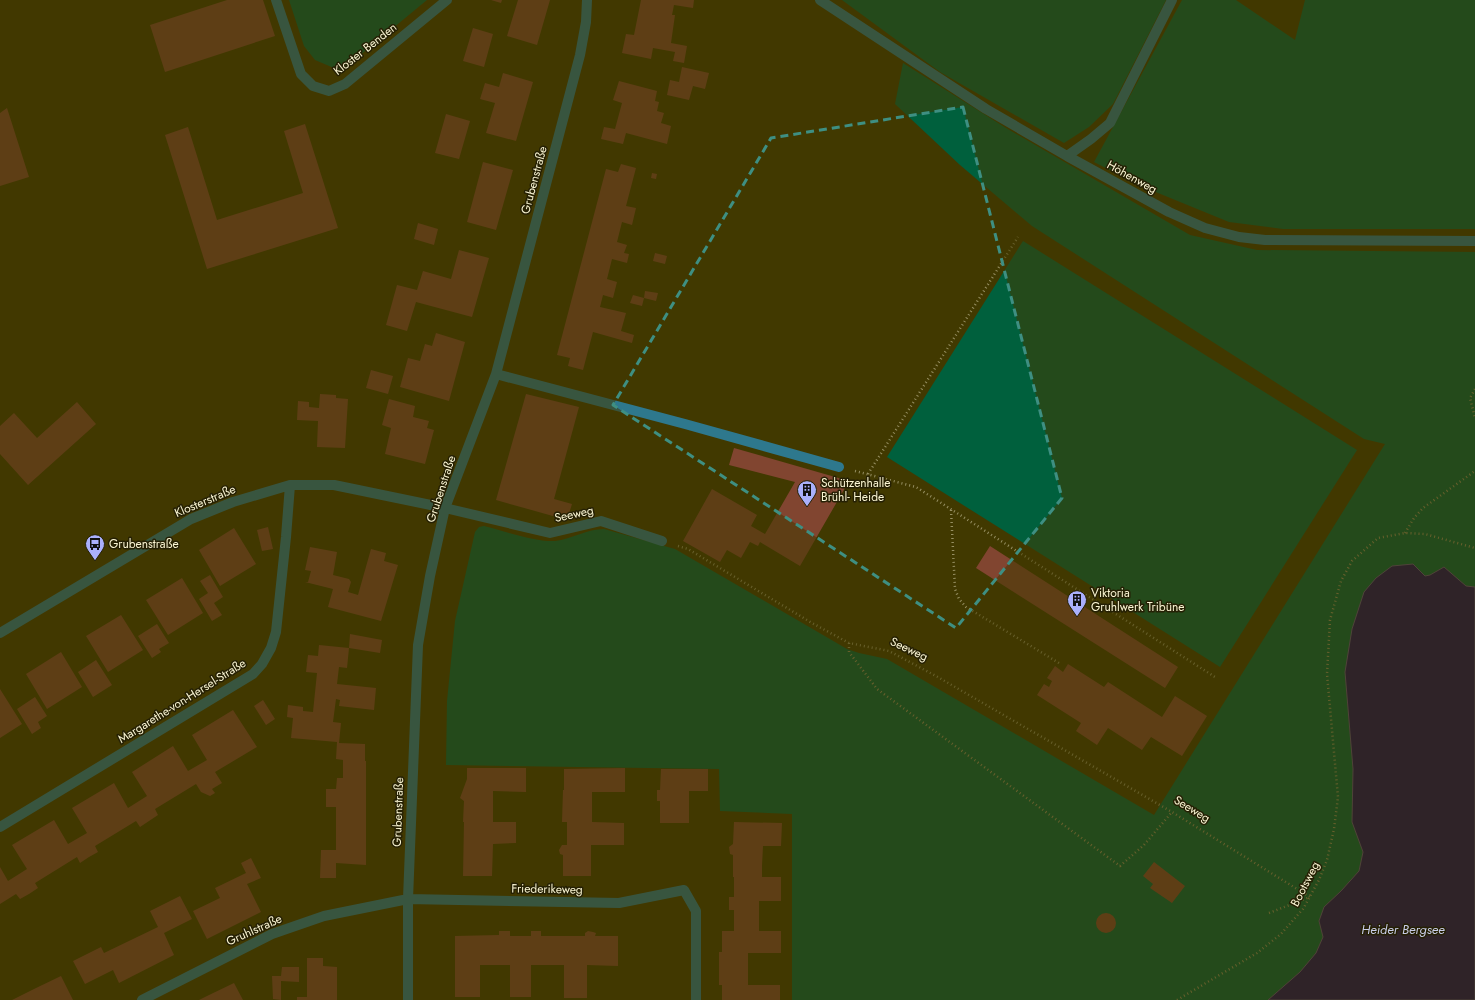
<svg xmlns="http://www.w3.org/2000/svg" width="1475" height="1000" font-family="Jost,sans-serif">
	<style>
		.green { fill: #00603d }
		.water { fill: #1a0b5a; stroke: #5d517e }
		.building { fill: #814530 }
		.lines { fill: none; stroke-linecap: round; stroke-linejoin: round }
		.path { stroke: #968f61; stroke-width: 2.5; stroke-dasharray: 1 3; stroke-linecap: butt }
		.minor { stroke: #2e788d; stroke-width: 10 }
		.marked { fill: none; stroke: #3e8f82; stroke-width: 3; stroke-dasharray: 8 5; stroke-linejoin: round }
		.labels { text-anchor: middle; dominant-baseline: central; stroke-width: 3; stroke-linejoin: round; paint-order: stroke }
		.street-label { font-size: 12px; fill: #faf5d3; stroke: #252004 }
		.poi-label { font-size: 12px; fill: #faf5d3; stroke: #252004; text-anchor: start }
		.water-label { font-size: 13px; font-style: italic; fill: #c8cce7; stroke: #252004 }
	</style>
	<rect width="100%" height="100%" fill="#413900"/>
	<path class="green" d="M289,0H427L341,71L315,60L304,46Z
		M842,0H1166L1113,104L1089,127L1064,143L940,72Z
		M1182,0H1236L1295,40L1305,0H1475V229H1283L1229,222L1141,186L1094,162Z
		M903,63L1006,128L1190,235L1257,250L1475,252V587L1466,586L1444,567L1430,575L1425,576L1345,672L1353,769L1352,822L1363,852L1359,871L1341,891L1324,907L1319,921L1323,937L1316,953L1300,972L1268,1000H792V814L720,811L719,769L446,765L447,701L455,621L475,532L479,527L484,526C504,531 535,542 555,541C572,539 587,529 604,529L675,549L847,649L859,653L887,659L1154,815L1385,444L1364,439L1032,226L960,165L895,104Z
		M1023,241L1357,450L1220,667L887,457Z"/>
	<path class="water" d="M1413,564L1425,576L1430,575L1444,567L1466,586L1475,587V1000H1268L1300,972L1316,953L1323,937L1319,921L1324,907L1341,891L1359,871L1363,852L1352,822L1353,769L1345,672L1352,629L1364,592L1376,578L1392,566Z"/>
	<path class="building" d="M227,0H263L275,36L165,72L150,25Z
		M491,0H502L501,3Z
		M518,0H550L537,45L507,36Z
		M641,0H694L693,8L674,5L672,15H675L671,43L687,46L684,63L673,61L675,52L653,48L651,59L622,53L626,34L634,35Z
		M473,28L493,34L484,67L463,61Z
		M682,67L709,73L705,89L693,86L689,100L667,95L670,80L679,82Z
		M503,73L533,82L516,141L486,133L495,103L480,99L485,83L499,87Z
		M619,81L657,91L655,101L659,102L657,111L664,113L661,123L671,126L667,144L626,133L623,144L601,139L604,127L615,129L622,103L613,100Z
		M7,108L29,177L0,186V113Z
		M446,114L470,121L459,159L435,153Z
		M305,124L338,228L207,269L165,135L188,127L217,220L303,193L284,131Z
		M483,162L513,170L496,230L467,222Z
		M621,164L636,168L626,206L636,208L632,225L622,222L617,242L627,245L624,253L629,254L627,263L612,259L607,279L617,282L613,298L603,295L600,307L626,313L621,331L634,335L632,343L593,332L583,370L568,366L570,358L557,355L606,169L618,172Z
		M652,173L657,174L656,179L651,178Z
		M418,223L438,229L434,245L414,239Z
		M459,250L489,258L472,317L416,302L407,331L386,325L397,285L417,290L423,271L451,279Z
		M655,253L667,256L665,264L653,261Z
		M645,291L658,293L656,301L644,298L642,306L630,303L633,295L644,298Z
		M436,333L465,342L449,401L400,387L408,358L420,361L425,344L432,346Z
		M371,370L393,376L388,394L366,388Z
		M320,394L336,395V398L348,399L345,448L317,447L318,421L297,420L298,401L309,402V407L319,408Z
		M526,394L579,407L554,499L572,504L567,520L496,500Z
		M389,399L415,406L413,417L429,421L427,428L434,430L425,464L385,454L391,428L382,425Z
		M77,402L96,424L28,485L0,454V426L14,413L37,438Z
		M734,448L849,481L800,566L760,542L758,546L750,542L741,558L727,550L720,562L683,541L712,489L757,515L751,526L765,534L795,482L729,465Z
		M268,527L273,549L262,551L257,530Z
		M234,528L256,564L220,586L199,550Z
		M990,546L1178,667L1165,688L976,568Z
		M310,547L337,552L333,575L349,579L351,582L348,592L358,595L371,549L386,553L384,561L398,565L381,621L328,607L333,589L305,582H308L311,571L305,570Z
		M210,575L223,597L214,603L222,615L212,621L199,599L208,593L200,581Z
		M182,578L203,613L168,635L146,600Z
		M121,615L143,650L108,672L86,636Z
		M157,624L169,643L159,649L161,652L152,658L138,636Z
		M350,634L382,640L380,653L349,648Z
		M319,645L349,648L347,668L339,667L337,684L376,688L374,710L339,706L340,700L336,699L333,722L341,723L339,743L365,744V761H366V865L336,863V878H320L321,850H336V807H326V789H336L337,778H343V760L336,759L337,742L291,738L293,718L287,717L288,705L303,707V711L313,712L317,673L306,672L308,655L318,656Z
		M61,652L82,687L47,709L26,674Z
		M96,660L112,685L93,697L78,672Z
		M1068,664L1104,687L1108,682L1162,717L1175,696L1207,716L1182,756L1151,737L1142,750L1108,728L1097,745L1076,731L1081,723L1037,695L1044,684L1049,687L1052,681L1047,678L1055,666L1063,672Z
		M0,689L22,724L0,738Z
		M35,697L47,716L38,722L41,728L32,734L17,709Z
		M263,700L275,719L266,725L254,706Z
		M233,710L257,747L215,772L222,783L212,789L215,793L210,796L201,792L196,784L155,809L158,815L140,827L136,821L95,846L98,852L89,857L80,863L77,857L35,883L38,888L29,894L20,899L16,894L0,904V867L8,881L27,869L12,845L54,820L68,844L87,833L72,808L114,783L128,808L147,796L132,772L173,746L188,771L207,760L192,735Z
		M467,768H526V792L493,791V822H516V843L493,844L492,876H463L464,822H463L464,801L460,798L467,779Z
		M625,768V792H592V822L624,823V845H591V876H563V855L560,854L559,850L562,845H567V822H562L563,790H564V769Z
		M661,769H708V791H689V823H660V801H657V790H660Z
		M734,822L782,823L781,846H763L762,866V877H781V901H759V931H781V953H748V985H780V1000H722V985H719V952H722V931H734V910H729V897H734V877H733V855L730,854L729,847L733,844Z
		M251,858L261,878L247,884L261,912L207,939L193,911L220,898L215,888L246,873L241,863Z
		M1154,862L1185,886L1172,903L1150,888L1153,884L1143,876Z
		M180,896L192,919L164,933L174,955L119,983L113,970L85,984L73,961L101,947L104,953L158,927L150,911Z
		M1096 923a10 10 0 1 1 20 0a10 10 0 1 1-20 0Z
		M499,931H510V936H531V931H541V936H585V933L588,931L593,932L596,933L595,936H618V966L587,965V998H564V965H531V997H510V965H480V997H455V936L499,935Z
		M307,958H323V966L337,967V1000H297V997H307Z
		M282,967H299V982L281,981V1000L273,999L272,976H281Z
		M61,976L73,1000H12L34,989Z
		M234,983L243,1000H199L207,996Z"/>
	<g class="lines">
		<path class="path" d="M1475,389L1470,398L1475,418
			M855,471L916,487L1215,677
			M868,474L1018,237
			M951,510L955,589L959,599L966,607L1059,663
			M1405,533L1414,518L1423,508L1475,471
			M678,546L688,549L812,623L849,643L889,651L936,676L1172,812L1310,897
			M849,643V652L877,689L1120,866L1144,845L1172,812
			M1269,913L1310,897
			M1177,1000L1257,953L1281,934L1303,909L1319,880L1327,860L1334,829L1338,797L1327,674L1330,620L1341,581L1352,561L1378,538L1405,533L1425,534L1475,548"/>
		<path class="minor" d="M276,0L301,74L313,86L329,91L345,84L447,0
			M820,0L986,109L1067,156L1169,212L1205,228L1239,237L1265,240L1475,241
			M1067,156L1091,139L1110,123L1172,0
			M496,374L685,424L839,467
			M0,633L191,519L233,502L290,485H334L445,508L550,533L601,521L662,541
			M0,827L253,674L262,664L271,648L276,632L286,537L290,485
			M142,1000L272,934L324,916L408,899L619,903L684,890L696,911V1000
			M408,1000V899L418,645L430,576L445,508L496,374L580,55L586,22L587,0"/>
	</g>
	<path d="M0 0H1475V1000H0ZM963,107L1062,498L956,628L613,405L771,138Z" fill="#413900" fill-opacity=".55" fill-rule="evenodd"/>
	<path class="marked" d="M963,107L1062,498L956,628L613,405L771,138Z"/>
	<defs>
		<symbol id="building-pin" viewBox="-11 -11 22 30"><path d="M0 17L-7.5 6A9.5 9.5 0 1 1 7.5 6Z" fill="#aab0fc" stroke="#252004"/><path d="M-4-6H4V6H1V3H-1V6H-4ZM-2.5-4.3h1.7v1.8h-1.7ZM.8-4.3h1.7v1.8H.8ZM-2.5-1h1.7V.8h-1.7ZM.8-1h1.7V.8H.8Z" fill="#111"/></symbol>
		<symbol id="bus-pin" viewBox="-11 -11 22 30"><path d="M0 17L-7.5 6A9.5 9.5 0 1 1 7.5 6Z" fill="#aab0fc" stroke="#252004"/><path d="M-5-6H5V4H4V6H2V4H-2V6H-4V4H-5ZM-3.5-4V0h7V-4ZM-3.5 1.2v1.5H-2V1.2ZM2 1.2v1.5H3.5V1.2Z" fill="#111"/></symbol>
	</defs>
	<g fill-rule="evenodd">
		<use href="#building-pin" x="796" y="479" width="22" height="30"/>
		<use href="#bus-pin" x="84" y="533" width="22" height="30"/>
		<use href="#building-pin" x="1066" y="589" width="22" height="30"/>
	</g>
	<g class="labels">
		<g class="street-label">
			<text transform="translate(365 49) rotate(-38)">Kloster Benden</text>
			<text transform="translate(1132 177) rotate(29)">Höhenweg</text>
			<text transform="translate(534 180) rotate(-75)">Grubenstraße</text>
			<text transform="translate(441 489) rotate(-72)">Grubenstraße</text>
			<text transform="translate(205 501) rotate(-23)">Klosterstraße</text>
			<text transform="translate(574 514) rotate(-12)">Seeweg</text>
			<text transform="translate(909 649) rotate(25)">Seeweg</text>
			<text transform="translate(182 701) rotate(-32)">Margarethe-von-Hersel-Straße</text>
			<text transform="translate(1192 809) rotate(31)">Seeweg</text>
			<text transform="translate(398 812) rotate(-88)">Grubenstraße</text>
			<text transform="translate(1305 884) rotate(-63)">Bootsweg</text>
			<text transform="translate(547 889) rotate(1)">Friederikeweg</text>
			<text transform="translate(254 930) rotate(-24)">Gruhlstraße</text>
		</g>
		<g class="poi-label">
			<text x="821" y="483">Schützenhalle<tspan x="821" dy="14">Brühl- Heide</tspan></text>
			<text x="109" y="544">Grubenstraße</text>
			<text x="1091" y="593">Viktoria<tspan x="1091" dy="14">Gruhlwerk Tribüne</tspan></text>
		</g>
		<g class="water-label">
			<text x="1403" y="929">Heider Bergsee</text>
		</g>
	</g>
</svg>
